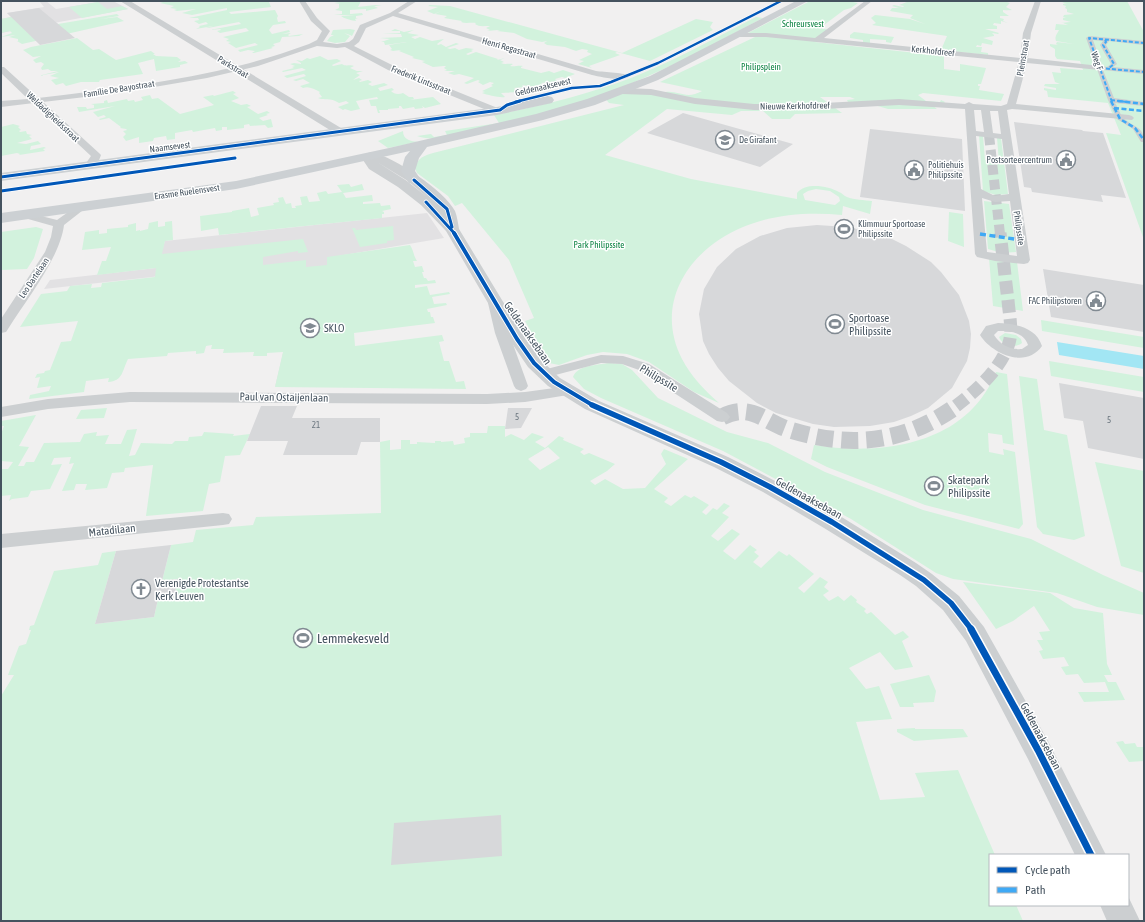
<svg xmlns="http://www.w3.org/2000/svg" width="1145" height="922" font-family="'Asap Condensed',sans-serif">
	<style>
		.education { fill: #e2e1e3 }
		.green { fill: #d2f2dd; fill-rule: evenodd }
		.water { fill: #a2e6f4 }
		.building { fill: #d7d8da }
		.lines { fill: none; stroke-linecap: round; stroke-linejoin: round }
		.minor-tunnel-far2 { stroke: #c6c9cc; stroke-width: 10; stroke-dasharray: 10 5; stroke-linecap: butt }
		.minor-tunnel-far1 { stroke: #c6c9cc; stroke-width: 13; stroke-dasharray: 13 6; stroke-linecap: butt }
		.minor-tunnel { stroke: #c6c9cc; stroke-width: 17; stroke-dasharray: 17 8; stroke-linecap: butt }
		.pedestrian { fill: #cccfd1; fill-rule: evenodd }
		.minor { fill: #cccfd1; fill-rule: evenodd }
		.tertiary { fill: #cccfd1; fill-rule: evenodd }
		.secondary { fill: #ccd0d3; fill-rule: evenodd }
		.quiet-far2 { stroke: #3fa9f5; stroke-width: 2; stroke-dasharray: 4 2; stroke-linecap: butt }
		.quiet-far1 { stroke: #3fa9f5; stroke-width: 2.5; stroke-dasharray: 5 2.5; stroke-linecap: butt }
		.quiet { stroke: #3fa9f5; stroke-width: 3.5; stroke-dasharray: 6 3.5; stroke-linecap: butt }
		.cycleway-far4-casing { stroke: #fff; stroke-width: 3.5 }
		.cycleway-far3-casing { stroke: #fff; stroke-width: 4.5 }
		.cycleway-far2-casing { stroke: #fff; stroke-width: 6 }
		.cycleway-far1-casing { stroke: #fff; stroke-width: 8 }
		.cycleway-casing { stroke: #fff; stroke-width: 10 }
		.cycleway-far4 { stroke: #0057b8; stroke-width: 2.5 }
		.cycleway-far3 { stroke: #0057b8; stroke-width: 3 }
		.cycleway-far2 { stroke: #0057b8; stroke-width: 4 }
		.cycleway-far1 { stroke: #0057b8; stroke-width: 5.5 }
		.cycleway { stroke: #0057b8; stroke-width: 7 }
		.labels { text-anchor: middle; dominant-baseline: central; stroke-width: 3; stroke-linejoin: round; paint-order: stroke }
		.far-park-label { font-size: 9px; fill: #0c8343; stroke: #fff }
		.far-street-label { font-size: 9px; fill: #45535f; stroke: #fff }
		.far-poi-label { font-size: 9px; fill: #45535f; stroke: #fff; text-anchor: start }
		.number-label { font-size: 9px; fill: #6b767f }
		.poi-label { font-size: 11px; fill: #45535f; stroke: #fff; text-anchor: start }
		.street-label { font-size: 11px; fill: #45535f; stroke: #fff }
		.near-poi-label { font-size: 13px; fill: #45535f; stroke: #fff; text-anchor: start }
	</style>
	<rect width="100%" height="100%" fill="#f1f0f0"/>
	<path class="education" d="M46,1L56,9L104,1H113L128,9L1,33V19L11,17L7,13L44,7L40,2Z
		M427,213L444,238L338,256L275,387L297,294L215,270L44,289L50,280L156,268L165,241Z"/>
	<path class="green" d="M155,1L220,2L265,1V2H269L271,7L229,12L231,14L275,10L278,16L277,18L278,22L285,21L286,23L273,25L269,30L272,34L289,30L290,32L282,34L291,33L288,35L289,36L303,34L299,36L282,37L280,42L273,44L275,46L271,47L273,48L254,53H252L255,51L248,50L240,52L238,50L258,45L255,43L236,48L228,43L231,42L226,41L229,39L223,37L249,31L246,28L220,33L217,31L221,30L220,29L210,30L241,24L239,22L208,28H206L213,26L196,29L200,27L199,26L208,24L206,22L199,24L194,21L199,20L198,18H189L227,10V8L192,15L182,13L196,9L177,11L174,10L177,9L170,8L174,6L160,3L163,2Z
		M337,1H361L358,7L375,5L382,6H374L378,8L366,11V9L350,10V14L362,13L363,15L356,16V18H358L355,19L356,21C353,21 343,18 341,16L355,15H334L342,14V11L335,10L339,8V4H341L334,3L340,2Z
		M810,1H854L853,2L858,3L851,8L844,10L820,28L830,30L815,42L944,56V69L960,71V64L986,68L981,84H978V86H980L979,90L1004,94L1001,101L923,93L918,95L926,101L940,102L941,100L945,102L944,103L928,102L937,109H888L864,102H848L847,100L855,99L850,97H820L842,113L795,114L790,119H772L763,111H741L732,115L667,109L605,155L691,179L797,199V193C806,182 828,186 839,192C842,193 844,196 847,197C854,200 865,200 872,201L870,214L843,206L842,215C809,212 774,214 743,227C690,249 653,302 682,359C691,376 704,390 719,403L694,392L649,362L627,354L603,352L587,355L559,365L549,363L525,321L534,318L509,260L462,203L455,206L448,196L417,173L415,168C418,157 424,156 433,153L624,105L609,103L604,97L622,91L651,92L681,101L686,99L662,93C676,88 685,101 702,91L660,82L755,37L748,33ZM816,189L830,191L839,197L840,201L835,205L805,200L803,194L808,191Z
		M905,1H1011L1007,2L1010,3L1006,7L1012,10H1006L1013,11L1003,10V12L1009,16H1000V18L1004,19L1003,21L1008,23L1001,21V24L994,23L993,25L997,26V29H985L999,33L998,34L992,33L994,35V36L983,38L993,41L992,45L982,43L981,46L977,45L976,47H982L981,52L988,53V55L941,50L947,36L872,25L876,23L871,18L875,15L910,19L925,24L910,18L913,15L890,11L892,8H899L892,6L894,5L903,7L904,6L899,5L907,2Z
		M1067,1H1127L1144,32V240L1106,133L1121,135L1108,103L1048,97L1047,91L1044,90V88L1056,90V88L1044,86L1045,84H1060L1055,82L1052,72L1061,73L1060,68L1083,70L1080,61L1057,59L1055,56V49L1050,46V44L1058,45L1056,44L1057,42L1074,44L1056,41C1054,36 1058,33 1059,30H1055L1056,24L1068,25L1063,23H1070L1061,22H1071L1063,20V18H1066L1063,17L1064,15L1074,14L1067,12V9L1065,8L1066,6L1063,5V4L1067,3H1062Z
		M98,2L107,9L122,6L128,9L82,18L69,7Z
		M430,5L450,6L622,53L696,19L713,22L710,27L713,30L650,61L617,52L615,53L620,55L589,66L592,68L578,64L584,61L579,60L592,54L587,52L588,50L582,49L576,51L565,47L547,45L544,43L547,41L542,42L527,39L514,33L497,31L500,30H498L487,31L490,30L486,28L490,26C483,26 479,27 475,24L476,23C471,22 466,24 461,22L462,21L444,18L447,16L435,14L441,11L434,14L427,11L438,7L428,6Z
		M27,14L58,24L117,14L119,16L100,19L117,17L124,21L22,44L17,41H18V39L9,37L15,35L1,37L12,33L10,31L1,33V19Z
		M756,17L763,18C718,42 672,67 625,86C577,105 527,118 476,129C459,133 435,143 417,136L431,134L434,137L447,135L445,131L499,123L494,115C540,106 586,95 631,78C674,61 715,38 756,17Z
		M350,29L355,30L352,36L350,35L344,33L350,36L345,42L335,43L327,41L330,37L334,35H331L333,30Z
		M395,29L404,32L414,30L407,33L419,35L411,37L415,39L420,37L432,41L444,39L437,44L438,45L441,44L446,47L456,43L459,44L447,48L450,49L455,48L459,50L466,48L474,49L471,50L473,51L466,54L468,55L476,52L498,59L497,60L505,58L500,60L504,62L501,63C505,65 509,63 513,64L510,66C515,67 518,65 523,66L521,67V68L541,73L549,71L554,73L563,70L575,74L565,78L562,77L555,79L557,81L541,83L543,85L534,87L522,85L524,87L514,88L519,92L501,93L505,97C499,98 488,95 482,93L485,92L482,91L493,86L491,85L494,83L490,82L483,85L478,82L480,81L478,80L467,84L464,83L474,78L459,74L454,75L448,73L455,71H444L447,70L444,68L446,66H444L433,67L422,62L425,61L412,58L414,57L399,51L401,50L393,51L390,50L392,49L389,45L407,42L385,45L384,42H381L390,39L380,38L402,37L401,34L382,33H400V31H391Z
		M854,32L894,37L891,43L886,42V40L870,39V43H863V40L850,38V35Z
		M77,38L93,50L99,49L116,60L151,51L155,54H153L156,56L177,57L181,60L178,62L185,61L188,63L180,65V67L156,71L154,59L138,63L143,74L100,80L99,82H81L66,86L63,83L56,85L51,80L59,78L50,76L59,72L38,76L58,71H51L48,69L42,70L41,68L44,64L41,62L36,63L33,60L41,56L33,57L23,50L31,47Z
		M320,56L328,60L337,59L341,61L332,65L333,66L342,64C346,67 350,64 354,66L350,68L357,71H363L356,73L360,75L353,80L359,78L362,80L359,81L360,82L368,80L372,82L368,84L372,86L384,83L388,85L378,88L380,91L392,88L394,90L391,91C394,94 398,95 403,93L409,97H413L414,99L410,100L433,97L441,104L425,108L422,106L423,108L415,109L414,107L403,109L401,106H399V108L388,109V110H379L380,113H378L376,106H371L369,100L378,99L377,97L356,101L360,109L351,111L345,109L343,110L338,107L349,103L346,101L339,103C330,97 324,101 318,98L322,97L319,93L320,92C314,89 309,86 303,88L300,86L310,83L303,79L296,81L293,80L306,76L304,74L287,78L284,76L306,70L302,68L283,72L282,71L294,68L292,67L295,66L290,64L294,63L301,64V63L296,60L302,61L307,58L310,59Z
		M233,91L236,93L233,94L239,98L231,101L241,105L247,104L251,106L247,107L258,114L267,111L270,113L266,114L268,115L259,118L263,121L271,119L273,127L268,128L265,125L250,126L249,124L244,125V128L227,130V127H222V130L216,131L215,128L193,132L192,130L175,133V139L167,140L166,136L154,138L153,141L139,143V137L126,141L123,137L126,134L123,131L127,130L126,129L120,128L121,127L109,118L100,120L99,119L106,117L104,115L98,117L93,112L115,106L79,112L77,107H86L87,109L94,108V105L91,104L104,103V101L107,100L108,103L127,99L128,101L134,100L135,102L143,100L141,97L150,95L152,99L158,98L180,114L214,105L203,97L213,95L214,96Z
		M13,124L20,126L18,127L21,130L19,131L20,132L26,131L27,134L32,135L29,136L32,139L17,143L26,144L38,141L41,144L31,146L30,150L44,147L46,148L43,149L45,151L19,155L20,154L17,153L1,156V127Z
		M403,131C403,140 411,141 418,142L388,148L378,141Z
		M979,135L983,136L985,160L999,162L997,138H1001L1008,194L996,195L983,191Z
		M349,184L351,187L362,184L364,190L343,193L346,198L372,195L373,201L363,202V204L380,203L381,206L390,205L391,209L382,211L384,212V214H382V218L219,235L218,228L201,231L200,216L232,212V211L249,208L251,217L259,215L257,208L274,205L273,203L279,202L278,198L283,197L286,204L291,203L292,208H296L295,206L302,205L300,197L307,196L309,202L320,201L317,193L326,191L328,194L342,192L337,185Z
		M984,201L1009,204L1016,252L1002,253L988,249Z
		M949,212L963,214L964,247L948,241Z
		M158,221V227L165,226V222L172,221L173,240L165,241L162,254L303,239L308,252L298,253V251L263,257V265L306,260V267L327,265V257L410,245C414,251 413,255 417,261H413L415,267L422,266L424,272H422L424,278H426L428,281L435,280L436,283L415,285V288L427,286L430,295L449,292L450,294L432,297L434,304L446,303L447,305L427,309L428,312H430L431,317H433L435,323L354,333L355,346L442,335L444,341L439,342L444,361H449L456,382L464,381L466,389L275,387L283,352L267,353V356H253L254,352L223,353L224,349H211L212,345L206,346L204,353L196,354V351L168,353L167,356L128,359C122,371 123,381 108,382L109,378L86,381L84,392L29,399L30,395L49,391L51,386L37,388L40,377L35,378L37,374L44,373L45,371L50,370L61,342L71,341L78,321L20,327L41,294L67,291L70,286L92,284L91,288L101,287L102,283L155,277L156,268L97,275L102,261H106L111,247L82,250L85,232L99,230V234L107,233V229L128,227V225L136,223V231L140,230V231L148,229L149,223Z
		M393,226L394,240L387,241V243L360,247L352,228H355L356,230Z
		M36,227L43,229L34,258L27,269L1,270V232Z
		M989,258L1017,262L1023,311L993,306Z
		M1041,320L1144,337V348L1042,331Z
		M1005,333L1016,335L1021,339L1022,343C1015,349 1002,345 999,337Z
		M1049,361L1144,377V392L1051,376Z
		M609,363L622,364L632,370L658,398L727,432L768,443L825,472L923,510L1031,539L1103,575L1144,593V615L1097,607L1057,593L953,579L936,573L851,519L723,451L601,398L584,389L573,377C577,365 598,365 609,363Z
		M996,372L1007,374L1014,445L1003,443L1002,435L988,433L989,452L1004,455L1003,449L1015,452L1023,524L1019,529L925,505L827,467L811,459L814,445C882,456 967,445 996,372Z
		M1019,376L1037,379L1044,430L1067,435L1085,536L1074,540L1043,534L1037,527Z
		M107,408L104,418L76,419L81,410Z
		M36,415L19,446L29,447L18,466H24L26,462H34L44,443L80,442L84,434L97,432L96,436L109,435L105,444H121L127,430L137,429L129,456L135,455L141,443L172,444L175,441H188L189,437L202,436L204,432L234,434L233,436L250,434L240,455L225,456L220,482L209,484L203,511L146,516L153,465L125,468L124,472L112,473L107,488L85,490L87,484H76L74,490L62,491L74,463L69,464L71,457L54,458L51,465L62,464L50,489L31,491L28,497L12,499L9,501L11,495L1,496V469H8L13,462L1,461V434L4,426H1V421Z
		M488,426H505V437L511,434L524,440L532,433L544,437L535,442L545,448L559,436L564,438L563,440L584,449L580,452L584,455L589,453L615,464L607,471L590,481L595,485L605,479L623,489L645,488L666,464L661,454L664,449L688,459L654,489L668,498L664,502L671,506L685,495L691,498L694,496L709,505L702,512L706,515L713,508L717,510L724,503L730,506L722,513L729,517L711,536L718,541L732,529L740,534L723,551L735,560L750,545L757,550L754,552L759,556L753,562L761,568L779,551L787,556L789,554L814,574L798,588L804,593L820,577L828,582L824,587L829,591L823,595L829,601L838,596L844,601L851,595L857,600L856,602L866,609L864,611L867,614L871,612L895,635L903,631L909,637L902,641L913,667L895,670L880,652L849,668L866,689L879,686L892,719L856,722L880,800L925,797L915,773L958,770L995,855H990V905H1016L1023,921H1V696L14,675H8L19,646L26,644L31,630H29L30,626L34,625L54,571L98,565L102,553L116,551L95,624L154,617L158,599L174,597L178,579L162,581L171,545L193,542L196,530L253,525L256,517L381,513L380,442L390,440V450L401,449V440H410V444H417V442L435,443V441H441V442L453,441L454,445L465,443L464,438L470,437V433H487ZM548,447L560,458L540,470L528,459Z
		M1095,462L1144,471V573L1121,566Z
		M963,582L1050,593L1074,608L1103,613L1107,664L1112,675H1104L1108,682H1116L1125,700L1084,702L1078,692H1109L1105,682L1084,683L1078,674L1066,675L1061,667L1069,666L1064,657L1043,659L1039,651L1043,650L1037,640H1043L1039,632L1050,631L1034,606L1013,621L996,629Z
		M929,675L936,691L934,702L913,703L914,707H900L890,684Z
		M915,728V729H963L968,737L914,741L897,732V729Z
		M1123,741L1125,744L1135,743L1137,747H1144V761L1129,762L1116,742Z"/>
	<path class="water" d="M1057,342L1144,356V369L1059,355Z"/>
	<path class="building" d="M39,8L75,38L40,45L7,13Z
		M683,113L736,128L793,144L760,167L647,133Z
		M1014,122L1082,130L1083,131L1103,133L1126,198L1101,195L1103,202L1032,192L1031,188L1024,187Z
		M870,129L962,139L965,211L860,197Z
		M817,225L847,227L862,230L892,239L906,246L931,262L941,272L959,295L969,321L971,334L970,348L967,361L952,388L928,408L911,416L894,422L870,426L834,427L813,424L776,413L757,403L729,381L718,368L709,354L703,341L699,314L704,289L717,267L736,249L760,236L787,228Z
		M1043,269L1144,285V332L1051,317Z
		M1059,383L1144,398V459L1088,448L1083,421L1064,418Z
		M261,406H297L292,418H380V442H361L357,455H283L288,441H247Z
		M508,408H532L521,428L505,429Z
		M171,545L162,581L178,579L174,597L158,599L154,617L95,624L116,551Z
		M501,815L502,856L391,865L394,823Z"/>
	<g class="lines">
		<path class="minor-tunnel-far2" d="M989,135L1000,234"/>
		<path class="minor-tunnel-far1" d="M956,406C977,390 1001,369 1009,343C1013,330 1009,314 1008,300C1005,278 1003,255 1000,233"/>
		<path class="minor-tunnel" d="M722,417C751,402 764,422 790,430C851,449 906,443 958,405"/>
		<path class="pedestrian" d="M1089,36L1144,41V45L1109,41L1106,45L1117,64L1113,67L1144,70V74L1103,70L1114,98L1144,102V106L1115,103C1118,107 1119,113 1123,117C1131,128 1144,124 1144,142H1141L1133,129L1117,119L1108,100L1086,38ZM1093,40L1103,41L1100,45L1111,64L1107,67L1102,66Z"/>
		<path class="minor" d="M299,1H305L317,18L330,31L323,42L337,44L349,42L353,39L360,25L390,13L409,1H417L398,13L596,71C604,72 626,73 630,76C623,82 601,77 592,75L393,16L366,28L359,42L354,46L394,66L500,109L501,111L500,113H494L388,70L345,47L337,48L317,46L258,66L207,78L119,93L43,102L99,153L101,155C99,161 96,167 89,169L84,166L91,156L34,103L1,107V101L28,99L1,73V67H4L38,98C106,90 175,82 242,65C265,59 287,52 309,44L317,40L322,31L311,21Z
			M865,1H872L824,38L1020,58L1023,33L1035,1H1041L1031,33L1028,58L1100,66L1104,68L1100,70L1027,63L1016,104L1129,115L1132,116L1134,118L1132,120L1012,109L1007,110L1030,260L1028,263L1024,264L995,261L977,257L975,254L965,109L899,105L805,110H754L695,104L651,95L622,94L618,91L622,88L651,89L695,98L754,104H805L899,99L965,104L969,102L973,104L1001,106L1007,104L1019,62L766,37H738L734,35L738,33H766L815,38ZM974,110H981L984,132L976,131ZM990,111H998L1001,134L993,133ZM976,136L1002,139L1009,194L995,196L981,189ZM982,198L995,202L1010,201L1017,256L987,252Z
			M82,204L87,207L64,225C60,258 26,300 8,329L6,332L1,333V319L45,252L51,237L53,226L21,217L19,215L25,212L57,220L78,205Z
			M494,299L499,300L500,303L509,333L528,386L526,389L521,391L516,389L514,386L495,333L488,303L489,300Z
			M998,323C1016,324 1036,327 1042,346C1026,369 992,354 980,335L986,326ZM998,331C1010,331 1024,332 1028,345L1022,349C1011,350 1000,345 994,335Z
			M601,355L623,356L649,364L727,413L730,417L727,421L722,422L717,421L639,370L622,364L601,363L544,378L539,377L537,374L539,371Z
			M569,386L574,388L576,391L574,394L525,402L487,404L130,402L48,409L1,417V407L48,399L130,392L487,394L525,392Z
			M223,513L229,514L232,519L229,524L223,525L1,548V534Z"/>
		<path class="tertiary" d="M120,1H130L346,131L348,133L346,135H338Z
			M372,152C395,158 444,190 455,211C457,216 458,223 459,229L525,338L540,359L560,378L599,401L728,457L777,482L840,516L916,563L932,574L959,596L984,627L1048,741L1106,855H1075L1028,759L966,641L943,610L916,586L900,575L824,528L763,492L714,467L585,409L548,386L528,367L509,339L446,231L421,205L398,187L369,169L363,160L368,153ZM377,162L407,181L427,197L408,181Z
			M1128,896L1140,921H1107L1100,905H1128Z"/>
		<path class="secondary" d="M796,1H808L658,80L595,105L543,120L427,147L419,158L415,171L421,180L419,183L414,184L409,183L401,171L405,157L410,151L236,189L1,223V213L236,181L389,148L536,114L587,99L650,76Z
			M548,96L552,97L554,100L552,103L497,115L1,181V173L497,107Z"/>
		<path class="quiet-far2" d="M1105,40L1106,42L1103,45L1114,64L1109,68
			M1100,68L1144,72
			M1111,100L1127,102
			M1112,102L1089,38L1144,43"/>
		<path class="quiet-far1" d="M1111,101L1120,119L1135,128L1144,140
			M1118,101L1144,104
			M1114,108L1144,111"/>
		<path class="quiet" d="M980,234L1021,240"/>
		<defs>
			<path id="cycleway-far4" d="M515,102L572,88L600,86L611,82L658,63L781,1"/>
			<path id="cycleway-far3" d="M1,177L500,110L507,105L520,101
				M414,180L447,209L452,227
				M1,191L235,158
				M426,202L455,234"/>
			<path id="cycleway-far2" d="M454,233L517,339L534,363L554,382L594,406"/>
			<path id="cycleway-far1" d="M592,405L721,462L770,487L832,522L924,580L951,603L972,630"/>
			<path id="cycleway" d="M971,629L1038,750L1091,855"/>
		</defs>
		<use href="#cycleway-far4" class="cycleway-far4-casing"/>
		<use href="#cycleway-far3" class="cycleway-far3-casing"/>
		<use href="#cycleway-far2" class="cycleway-far2-casing"/>
		<use href="#cycleway-far1" class="cycleway-far1-casing"/>
		<use href="#cycleway" class="cycleway-casing"/>
		<use href="#cycleway-far4" class="cycleway-far4"/>
		<use href="#cycleway-far3" class="cycleway-far3"/>
		<use href="#cycleway-far2" class="cycleway-far2"/>
		<use href="#cycleway-far1" class="cycleway-far1"/>
		<use href="#cycleway" class="cycleway"/>
	</g>
	<defs>
		<symbol id="school-ring" viewBox="-11 -11 22 22"><circle r="9.5" fill="#fff" stroke="#818a92" stroke-width="1.5"/><path d="M0-5L7-2L0 1L-7-2ZM-4 1L0 2.5L4 1V4Q0 6-4 4Z" fill="#818a92"/></symbol>
		<symbol id="civic-ring" viewBox="-11 -11 22 22"><circle r="9.5" fill="#fff" stroke="#818a92" stroke-width="1.5"/><path d="M-.6-6.5H3V-4.5H.6V-3L4-1V1h2V6H-6V1h2V-1L-.6-3ZM-1.2 2.5V6h2.4V2.5Z" fill="#818a92"/></symbol>
		<symbol id="stadium-ring" viewBox="-11 -11 22 22"><circle r="9.5" fill="#fff" stroke="#818a92" stroke-width="1.5"/><path d="M0-5a6.5 5 0 1 0 0 10a6.5 5 0 1 0 0-10ZM-3.5-1.8h7v3.6h-7Z" fill="#818a92"/></symbol>
		<symbol id="church-ring" viewBox="-11 -11 22 22"><circle r="9.5" fill="#fff" stroke="#818a92" stroke-width="1.5"/><path d="M-1.2-6h2.4v3.5h3.3v2.4h-3.3V6h-2.4V-.1h-3.3v-2.4h3.3Z" fill="#818a92"/></symbol>
	</defs>
	<g fill-rule="evenodd">
		<use href="#school-ring" x="714" y="129" width="22" height="22"/>
		<use href="#civic-ring" x="1055" y="149" width="22" height="22"/>
		<use href="#civic-ring" x="903" y="159" width="22" height="22"/>
		<use href="#stadium-ring" x="833" y="218" width="22" height="22"/>
		<use href="#civic-ring" x="1085" y="290" width="22" height="22"/>
		<use href="#stadium-ring" x="824" y="313" width="22" height="22"/>
		<use href="#school-ring" x="299" y="317" width="22" height="22"/>
		<use href="#stadium-ring" x="923" y="475" width="22" height="22"/>
		<use href="#church-ring" x="130" y="578" width="22" height="22"/>
		<use href="#stadium-ring" x="292" y="627" width="22" height="22"/>
	</g>
	<g class="labels">
		<g class="far-park-label">
			<text x="803" y="24">Schreursvest</text>
			<text x="761" y="67">Philipsplein</text>
			<text x="599" y="245">Park Philipssite</text>
		</g>
		<g class="far-street-label">
			<text transform="translate(509 48) rotate(16)">Henri Regastraat</text>
			<text transform="translate(933 51) rotate(6)">Kerkhofdreef</text>
			<text transform="translate(1023 58) rotate(-80)">Pleinstraat</text>
			<text transform="translate(1097 61) rotate(70)">Weg F</text>
			<text transform="translate(233 67) rotate(31)">Parkstraat</text>
			<text transform="translate(421 80) rotate(22)">Frederik Lintsstraat</text>
			<text transform="translate(543 87) rotate(-13)">Geldenaaksevest</text>
			<text transform="translate(119 89) rotate(-9)">Familie De Bayostraat</text>
			<text transform="translate(795 106) rotate(-1)">Nieuwe Kerkhofdreef</text>
			<text transform="translate(53 117) rotate(43)">Weldadigheidsstraat</text>
			<text transform="translate(170 147) rotate(-7)">Naamsevest</text>
			<text transform="translate(187 192) rotate(-8)">Erasme Ruelensvest</text>
			<text transform="translate(1019 228) rotate(82)">Philipssite</text>
			<text transform="translate(34 278) rotate(-56)">Leo Dartelaan</text>
		</g>
		<g class="far-poi-label">
			<text x="739" y="140">De Girafant</text>
			<text x="1052" y="160" text-anchor="end">Postsorteercentrum</text>
			<text x="928" y="165">Politiehuis<tspan x="928" dy="10">Philipssite</tspan></text>
			<text x="858" y="224">Klimmuur Sportoase<tspan x="858" dy="10">Philipssite</tspan></text>
			<text x="1082" y="301" text-anchor="end">FAC Philipstoren</text>
		</g>
		<g class="number-label">
			<text x="517" y="417">5</text>
			<text x="1109" y="420">5</text>
			<text x="316" y="425">21</text>
		</g>
		<g class="poi-label">
			<text x="849" y="318">Sportoase<tspan x="849" dy="13">Philipssite</tspan></text>
			<text x="324" y="328">SKLO</text>
			<text x="948" y="480">Skatepark<tspan x="948" dy="13">Philipssite</tspan></text>
			<text x="155" y="583">Verenigde Protestantse<tspan x="155" dy="13">Kerk Leuven</tspan></text>
		</g>
		<g class="street-label">
			<text transform="translate(528 333) rotate(55)">Geldenaaksebaan</text>
			<text transform="translate(659 378) rotate(31)">Philipssite</text>
			<text transform="translate(284 397) rotate(1)">Paul van Ostaijenlaan</text>
			<text transform="translate(809 498) rotate(29)">Geldenaaksebaan</text>
			<text transform="translate(112 530) rotate(-6)">Matadilaan</text>
			<text transform="translate(1041 736) rotate(62)">Geldenaaksebaan</text>
		</g>
		<g class="near-poi-label">
			<text x="317" y="638">Lemmekesveld</text>
		</g>
	</g>
	<rect width="1145" height="922" fill="none" stroke="#45535f" stroke-width="4"/>
	<rect x="989" y="854" width="140" height="52" fill="#ffffff" stroke="#b5babf"/>
	<rect x="997" y="867" width="20" height="6" fill="#0057b8" stroke="#b5babf"/>
	<text x="1025" y="874" font-size="12" fill="#45535f">Cycle path</text>
	<rect x="997" y="887" width="20" height="6" fill="#3fa9f5" stroke="#b5babf"/>
	<text x="1025" y="894" font-size="12" fill="#45535f">Path</text>
</svg>
